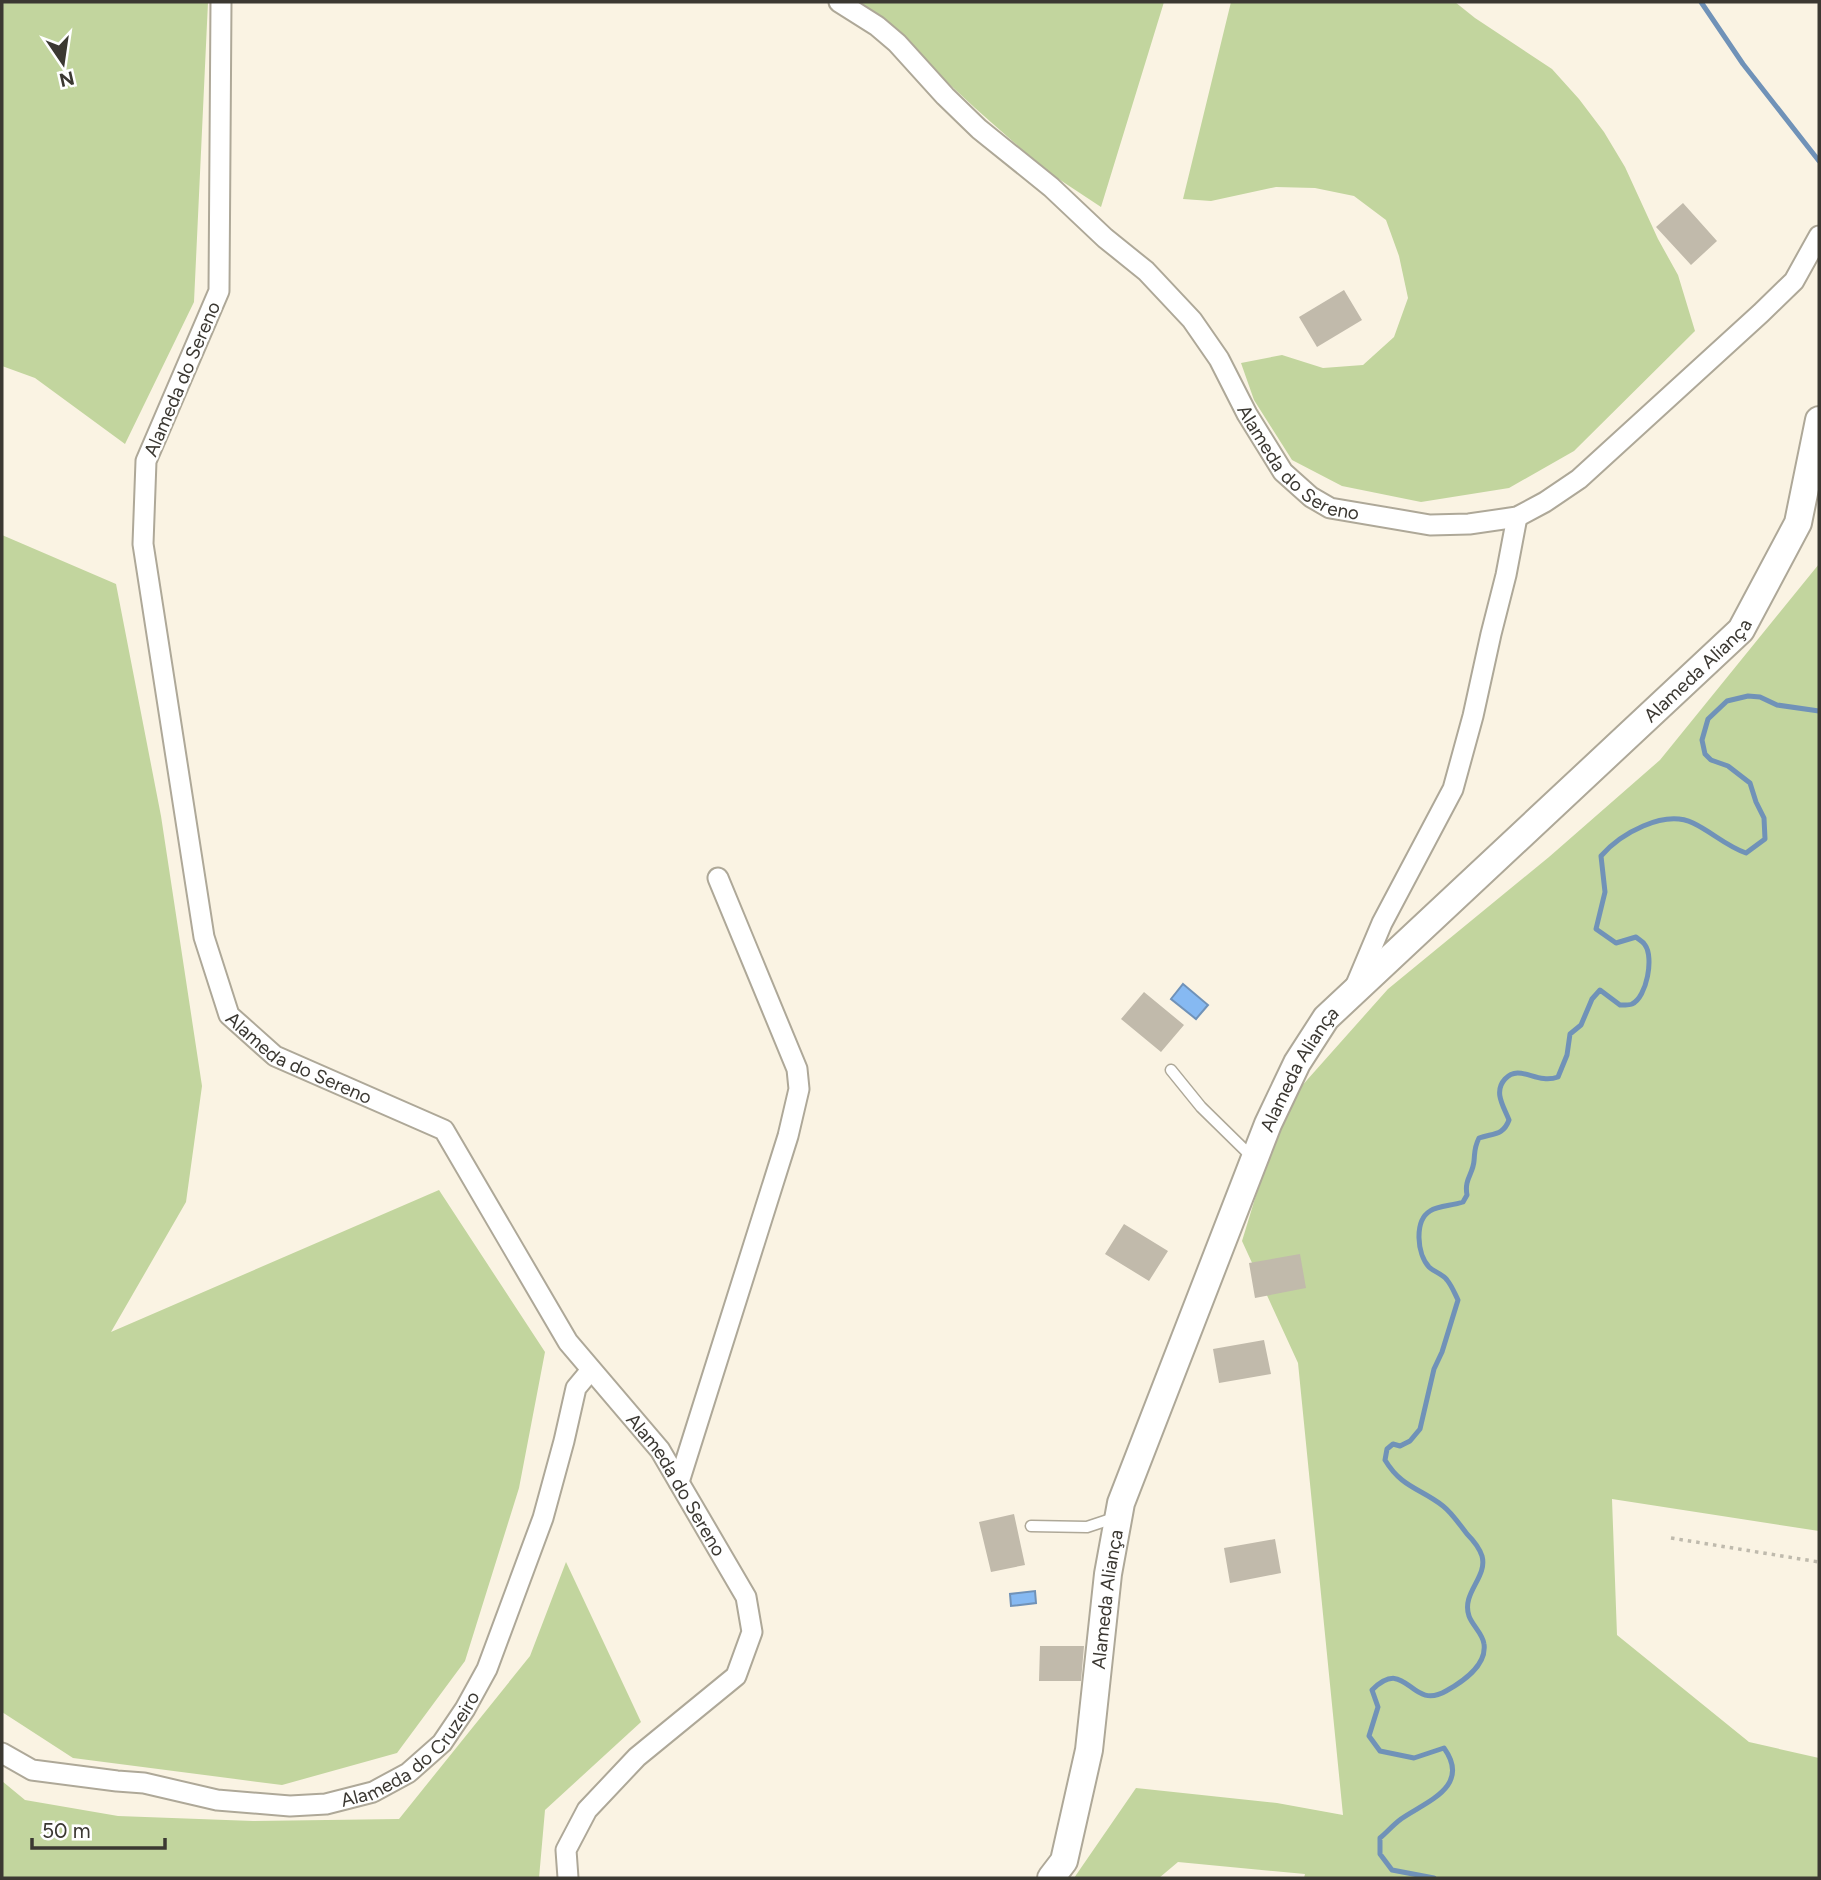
<svg xmlns="http://www.w3.org/2000/svg" width="1821" height="1880" font-family="Figtree,sans-serif">
	<style>
		.green { fill: #c2d59e }
		.water { fill: #86b9f2; stroke: #7092b8; stroke-width: 2 }
		.lines { fill: none; stroke-linecap: round; stroke-linejoin: round }
		.stream { stroke: #7092b8; stroke-width: 5 }
		.building { fill: #c1baab }
		.lane-casing { stroke: #aea898; stroke-width: 13 }
		.street-casing { stroke: #aea898; stroke-width: 23 }
		.secondary-casing { stroke: #aea898; stroke-width: 30 }
		.path { stroke: #bfbaad; stroke-width: 3.5; stroke-dasharray: 3.5 5; stroke-linecap: butt }
		.lane { stroke: #fff; stroke-width: 10 }
		.street { stroke: #fff; stroke-width: 19 }
		.secondary { stroke: #fff; stroke-width: 26 }
		.labels { text-anchor: middle; dominant-baseline: central; stroke-width: 5; stroke-linejoin: round; paint-order: stroke }
		.street-label { font-size: 19px; fill: #3b3832; stroke: #fff }
	</style>
	<rect width="100%" height="100%" fill="#faf3e3"/>
	<path class="green" d="M2,2H208L194,302L125,444L35,378L2,366Z
		M849,2H1164L1101,207L1045,170L975,108L875,15Z
		M1231,2H1455L1475,18L1552,69L1579,99L1604,132L1625,167L1658,239L1678,275L1695,331L1574,451L1509,488L1421,502L1342,486L1292,460L1254,400L1241,363L1282,355L1323,368L1363,365L1394,337L1408,298L1399,256L1386,220L1354,196L1315,188L1276,187L1211,201L1183,199Z
		M2,535L116,584L161,816L202,1086L186,1202L111,1332L439,1190L545,1352L519,1488L465,1661L397,1753L282,1785L73,1758L2,1712Z
		M1819,564V1531L1612,1499L1617,1635L1749,1742L1819,1758V1878H1304L1305,1874L1178,1862L1159,1878H1074L1136,1788L1277,1803L1343,1815L1298,1363L1242,1241L1283,1107L1388,989L1549,857L1660,760Z
		M566,1562L641,1722L545,1810L539,1878H2V1781L25,1800L118,1816L253,1821L399,1819L530,1656Z"/>
	<path class="water" d="M1183,984L1208,1005L1196,1019L1171,999Z
		M1035,1591L1036,1603L1011,1606L1010,1594Z"/>
	<g class="lines">
		<path class="stream" d="M1701,2L1743,64L1819,161
			M1434,1878L1392,1870L1380,1854V1838C1387,1832 1393,1825 1401,1819C1425,1802 1472,1787 1444,1748L1414,1758L1380,1751L1369,1736L1378,1707L1372,1690C1407,1655 1410,1712 1446,1691C1462,1682 1487,1666 1484,1644C1483,1634 1472,1625 1469,1616C1461,1593 1488,1577 1482,1556C1479,1547 1473,1540 1467,1534C1459,1524 1452,1513 1443,1506C1420,1488 1402,1488 1385,1460L1387,1449L1393,1444L1400,1446L1410,1441L1420,1429L1434,1369L1442,1352L1458,1300C1455,1294 1452,1286 1447,1280C1443,1274 1434,1272 1429,1267C1417,1254 1414,1221 1430,1211C1439,1205 1452,1206 1463,1202L1467,1195C1464,1179 1473,1174 1474,1161C1475,1151 1474,1148 1479,1138C1493,1133 1503,1136 1509,1120C1504,1107 1493,1092 1505,1079C1520,1063 1536,1085 1558,1077L1567,1055L1570,1034L1581,1025L1592,999L1600,990L1620,1005C1622,1005 1631,1005 1632,1004C1647,997 1654,957 1645,945C1643,941 1639,940 1636,937L1616,943L1596,929L1605,892L1601,856C1620,834 1664,809 1693,823C1712,832 1726,846 1746,853L1765,839L1764,818L1756,802L1750,783L1728,766L1711,760L1705,754L1702,740L1708,719L1727,701L1748,696L1760,697L1777,705L1819,711"/>
	</g>
	<path class="building" d="M1683,203L1717,241L1691,265L1656,227Z
		M1344,290L1362,320L1317,347L1299,317Z
		M1144,992L1184,1025L1161,1052L1121,1019Z
		M1124,1224L1168,1251L1149,1281L1105,1254Z
		M1300,1254L1306,1288L1255,1298L1249,1263Z
		M1264,1340L1271,1374L1219,1383L1213,1349Z
		M1014,1514L1025,1565L991,1572L979,1522Z
		M1275,1539L1281,1573L1230,1583L1224,1548Z
		M1040,1646H1084L1081,1681H1039Z"/>
	<g class="lines">
		<defs>
			<path id="lane" d="M1171,1070L1201,1107L1254,1159
				M1031,1526L1087,1527L1114,1518"/>
			<g id="street">
				<path id="s1" d="M221,2L219,291L146,461L143,544L204,937L229,1015L275,1056L444,1130L568,1342L660,1450L746,1597L752,1632L736,1676L637,1757L587,1810L566,1850L568,1878"/>
				<path id="s2" d="M839,2L877,26L897,43L945,96L979,129L1051,187L1105,238L1146,271L1192,320L1219,359L1247,414L1283,472L1311,497L1330,508L1430,525L1469,524L1517,517L1545,502L1579,479L1761,313L1794,281L1819,236"/>
				<path d="M1355,987L1382,923L1453,789L1473,716L1491,634L1506,575L1517,517"/>
				<path d="M679,1482L788,1136L799,1089L797,1069L718,878"/>
				<path id="s3" d="M2,1753L32,1770L117,1781L144,1783L217,1800L290,1806L326,1804L373,1792L408,1773L442,1743L465,1709L487,1669L543,1518L564,1441L576,1388L591,1370"/>
			</g>
			<g id="secondary">
				<path id="s4" d="M1051,1878L1064,1861L1089,1750L1108,1574L1121,1503L1268,1124L1297,1063L1326,1018L1741,630L1798,523L1819,420"/>
			</g>
		</defs>
		<use href="#lane" class="lane-casing"/>
		<use href="#street" class="street-casing"/>
		<use href="#secondary" class="secondary-casing"/>
		<path class="path" d="M1671,1538L1819,1562"/>
		<use href="#lane" class="lane"/>
		<use href="#street" class="street"/>
		<use href="#secondary" class="secondary"/>
	</g>
	<g class="labels">
		<g class="street-label">
			<text transform="translate(182 379) rotate(-67)">Alameda do Sereno</text>
			<text stroke="none"><textPath href="#s2" startOffset="660">Alameda do Sereno</textPath></text>
			<text stroke="none"><textPath href="#s4" startOffset="1421">Alameda Aliança</textPath></text>
			<text stroke="none"><textPath href="#s1" startOffset="1120">Alameda do Sereno</textPath></text>
			<text stroke="none"><textPath href="#s4" startOffset="854">Alameda Aliança</textPath></text>
			<text stroke="none"><textPath href="#s1" startOffset="1708">Alameda do Sereno</textPath></text>
			<text stroke="none"><textPath href="#s4" startOffset="287">Alameda Aliança</textPath></text>
			<text stroke="none"><textPath href="#s3" startOffset="436">Alameda do Cruzeiro</textPath></text>
		</g>
	</g>
	<rect width="1821" height="1880" fill="none" stroke="#3b3832" stroke-width="7"/>
	<g transform="translate(63 63) rotate(167)" stroke="#ffffff" stroke-width="5" paint-order="stroke">
	<path d="M0-5L12 26L0 18L-12 26Z" fill="#3b3832"/>
	<text y="-10" font-size="19" font-weight="bold" text-anchor="middle" fill="#3b3832">N</text>
	</g>
	<path d="M32 1838v10h133v-10" fill="none" stroke="#3b3832" stroke-width="3.5"/>
	<text x="42" y="1838" font-size="21" fill="#3b3832" stroke="#ffffff" stroke-width="5" paint-order="stroke">50 m</text>
</svg>
